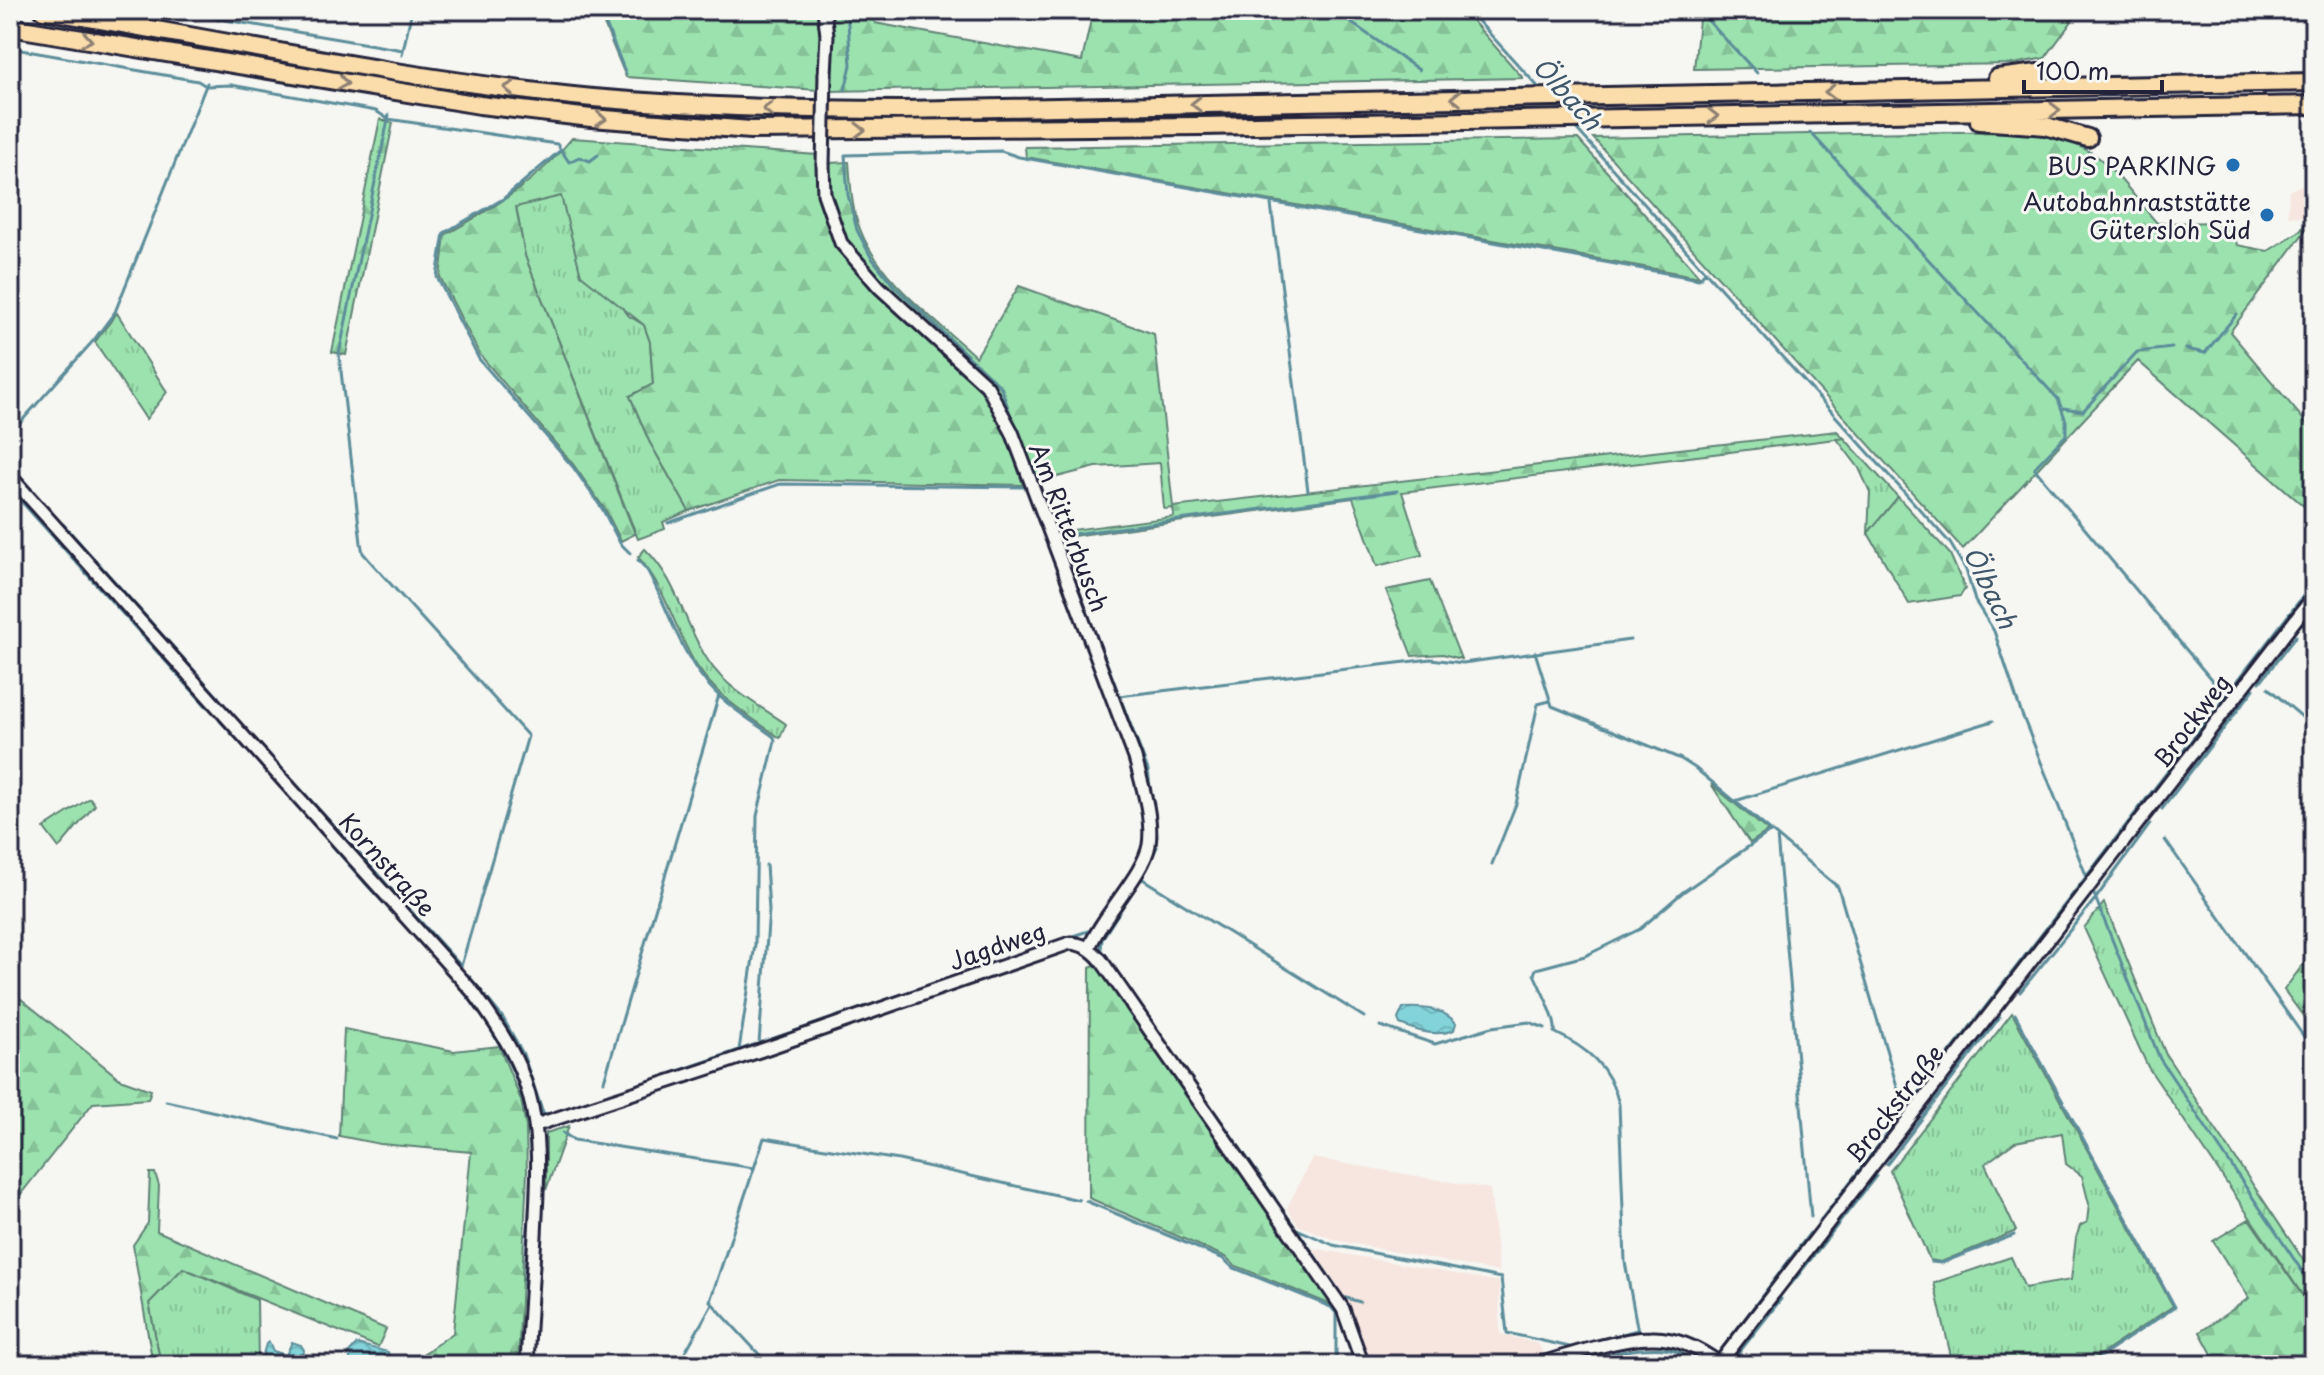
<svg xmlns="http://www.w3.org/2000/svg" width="2324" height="1375" font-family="'Playpen Sans',sans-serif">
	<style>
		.built { fill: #f7e5df }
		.grass { fill: url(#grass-tufts); stroke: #5f8275; stroke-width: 2 }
		.forest { fill: url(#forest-firs); stroke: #5f8275; stroke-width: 2 }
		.water { fill: url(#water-waves); stroke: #5c8d9a; stroke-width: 2 }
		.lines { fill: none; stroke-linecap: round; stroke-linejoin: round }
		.stream { stroke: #5c8d9a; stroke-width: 3 }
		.minor-casing { stroke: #22223b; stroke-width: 17 }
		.highway-casing { stroke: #22223b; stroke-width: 22 }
		.minor { stroke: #f6f6f2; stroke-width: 11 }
		.highway { stroke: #fbddab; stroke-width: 16 }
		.minor-bridge-casing { stroke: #22223b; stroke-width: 17; stroke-linecap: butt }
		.minor-bridge { stroke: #f6f6f2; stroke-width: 11 }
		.oneway { stroke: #8e8073 }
		.poi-dot { fill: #1f6fb2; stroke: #f6f6f2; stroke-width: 3 }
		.labels { text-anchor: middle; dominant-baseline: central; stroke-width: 6; stroke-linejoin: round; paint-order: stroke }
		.poi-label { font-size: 24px; fill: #22223b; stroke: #f6f6f2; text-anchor: end }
		.street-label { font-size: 24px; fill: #22223b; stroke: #f6f6f2 }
		.water-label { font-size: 26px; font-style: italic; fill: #3f576b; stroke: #f6f6f2 }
	</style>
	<defs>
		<pattern id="grass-tufts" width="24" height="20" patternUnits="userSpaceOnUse" patternTransform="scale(2)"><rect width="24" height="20" fill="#9ce2af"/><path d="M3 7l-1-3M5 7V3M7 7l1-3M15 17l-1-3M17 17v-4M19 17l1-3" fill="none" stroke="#86c297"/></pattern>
		<pattern id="forest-firs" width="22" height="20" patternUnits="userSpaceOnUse" patternTransform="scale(2)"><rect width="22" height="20" fill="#9ce2af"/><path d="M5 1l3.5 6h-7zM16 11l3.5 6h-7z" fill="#86c297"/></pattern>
		<pattern id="water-waves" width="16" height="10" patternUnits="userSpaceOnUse" patternTransform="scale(2)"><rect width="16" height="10" fill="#83d4da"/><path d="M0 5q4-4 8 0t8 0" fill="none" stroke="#71b6bc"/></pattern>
	</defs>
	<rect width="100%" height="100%" fill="#f6f6f2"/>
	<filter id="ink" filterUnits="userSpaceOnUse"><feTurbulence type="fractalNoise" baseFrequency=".0125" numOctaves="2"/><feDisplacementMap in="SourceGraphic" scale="16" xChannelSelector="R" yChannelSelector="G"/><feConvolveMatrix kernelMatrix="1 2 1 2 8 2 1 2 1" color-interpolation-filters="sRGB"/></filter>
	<g filter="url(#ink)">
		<path class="built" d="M2309,177H2314V211L2309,217L2288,216L2289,191L2305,183Z
			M1312,1158L1490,1189L1499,1272L1335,1240L1298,1225L1287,1208Z
			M1312,1248L1499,1282L1500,1334L1538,1344L1544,1354L1505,1365H1367L1344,1295Z"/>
		<path class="grass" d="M562,195L581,275L617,301L629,316L644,325L650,342L653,385L630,396L649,441L689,511L663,522L665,529L638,539L525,256L516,206Z
			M117,313L167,392L146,419L95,342Z
			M1844,438L1898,497L1868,533L1870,492L1859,468L1837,439Z
			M645,549C679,582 683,624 709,662C727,689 760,706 786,724L780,738C749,716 712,694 693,660C674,626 665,587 638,557Z
			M2104,903L2166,1055L2314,1276V1312L2148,1067L2084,928Z
			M2012,1013L2173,1306L2085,1365H1953L1934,1283L2011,1257L2025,1288L2071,1280L2076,1238L2080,1226L2087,1222L2089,1204L2082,1176L2066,1164L2062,1133L2015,1142L1985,1164L2016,1231L1941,1262L1930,1260L1890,1171Z
			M183,1268L257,1300L258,1365H161L149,1303Z"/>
		<path class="forest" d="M598,10H870L875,23L1082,61L1093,10H1463L1523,78L830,91V75H819L818,90L626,77Z
			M1700,10H2080L2045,58L2014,64L1694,69Z
			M380,119L393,123L346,355L332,352Z
			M1914,132C1971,134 2061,121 2105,163C2124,181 2140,204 2157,223L2231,222L2237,245L2268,251L2300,231L2314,211V219L2230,332L2314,432V515L2138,361L1963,549L1593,138Z
			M572,138L818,155L819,195L837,248L877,294L982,388L1007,435L1023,485L779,480L689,511L649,441L630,396L653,384L650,342L644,325L581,275L561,196L516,207L525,256L635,534L621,541L606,511L573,464L480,355L440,277L445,235C493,208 537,182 572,138Z
			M1578,139L1700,277L1026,157L1025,147Z
			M849,162C851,185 851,208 860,229C879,280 936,320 976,357L1019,286L1154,334L1173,507L1837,431L1844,438L1402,492L1422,555L1377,566L1353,498L1066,537L1064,531L1174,517L1173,508L1164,509L1160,463L1096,467L1034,483L993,388L882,285L846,242L831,195L829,163Z
			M1898,497L1950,554L1965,589L1960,596L1909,604L1868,533Z
			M1430,581L1461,659L1443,654L1412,656L1386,590Z
			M1711,784L1768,831L1750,843Z
			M90,798L95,805L59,848L44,828Z
			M2314,950V1031L2284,990Z
			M1097,964L1334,1306L1234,1265L1226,1257L1089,1198L1090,967Z
			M10,990L120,1079L151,1090L148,1099L93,1103L16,1200L10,1197Z
			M344,1029L454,1051L499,1046L521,1100L526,1127L527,1172L518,1365H416L417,1358L453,1333L471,1152L380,1144L339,1136Z
			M569,1126L546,1190V1133Z
			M150,1173H155L159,1186L157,1231L386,1329L378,1347L183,1268L149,1303L161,1365H153L133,1245L148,1223Z
			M2249,1219L2314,1312V1365H2218L2200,1332L2249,1298L2213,1241Z"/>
		<path class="water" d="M1403,1008C1422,1007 1443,1008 1456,1023L1454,1030C1437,1037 1416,1031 1400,1024L1398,1019Z
			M269,1342L273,1351L286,1355L292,1342L301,1345L304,1350L302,1361L306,1365H260L266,1344Z
			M357,1344L388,1352L392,1365H356L350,1359L349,1353Z"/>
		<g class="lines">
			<path class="stream" d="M166,10L403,50
				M600,10L626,74
				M1333,10L1419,70
				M1468,10L1541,90
				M1698,10L1757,73
				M218,20L220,10
				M10,48L198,81L206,86L231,85L376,111L388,119L557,144L569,162L579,157L590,161L598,155
				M402,55L412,10
				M845,90L851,65L847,10
				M389,115L339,354L361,543L363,553L369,560L528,736L461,966
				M1573,125L1950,543L1966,570L1975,601L1994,631L2021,712L2088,880
				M1810,132L2058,399L2066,421V435L2034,468L2225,696
				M561,150L503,199L444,233L437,277L479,359L573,467L603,510L620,543L630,553
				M1271,204L1308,491
				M2186,349L2205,353L2237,314
				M2063,408L2083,411L2137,352L2172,348
				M1014,426L1001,387L895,287L871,257L857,230L848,195L845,155L1001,151L1019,157L1699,279L1706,271
				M10,434L94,340L115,312L207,83
				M10,465L44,504
				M10,489L207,707
				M668,523L780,484L1025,487
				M63,524L218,697
				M1057,534L1148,770L1152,805
				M1058,536L1397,491
				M638,560L647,570C667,605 679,650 706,682C724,704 751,720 774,737L775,741L757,816L755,945L739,1050
				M2304,625L2314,612
				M1535,652L1552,706L1681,759L1695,768L1838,887L1904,1110
				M2260,682L2296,636
				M2268,688L2314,727
				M1119,696L1431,659L1463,663L1630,640
				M227,708L461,966
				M220,721C270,774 318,830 366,884C424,948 497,1012 522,1097C539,1152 526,1233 524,1290
				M1735,801L1993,721
				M2162,809L2254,689
				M1155,824L1157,836
				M1777,836L1811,1217
				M2165,840L2314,1051
				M1157,847L1141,878L1102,939L1101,949L1275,1198
				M1492,864L1516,804L1538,704L1550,701
				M1141,878L1364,1017
				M2091,887L2160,1059L2314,1289
				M1036,948L1088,931
				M468,975L503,1018L523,1054L543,1113L549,1114L599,1098
				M2020,992L2096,898L2150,824
				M2015,1014L2175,1307L2088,1365
				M1380,1026L1435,1044L1492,1027L1529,1022L1545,1028
				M1554,1032C1587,1048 1610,1066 1619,1104L1625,1262L1638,1332
				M1555,1032C1557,1019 1540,988 1534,974L1536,969L1585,956L1640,929L1683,892L1771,831
				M759,1043L769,910L766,865
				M604,1081L719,695
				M614,1093L1013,956
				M166,1101L337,1139
				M563,1133L574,1140L754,1168
				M1887,1164L1999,1018
				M1086,1201L1224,1259L1232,1267L1331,1307L1336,1313V1365
				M1820,1221L2314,582
				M1297,1229L1333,1245L1501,1278L1507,1333L1574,1348
				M1298,1231L1343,1297L1360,1302
				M1931,1262L1941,1263L2014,1235
				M1792,1283L1876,1176
				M1587,1344L1637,1330
				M1724,1346L1810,1233
				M1730,1364L1781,1299
				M678,1365L711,1306
				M769,1365L710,1301L764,1138L899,1160L1079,1200
				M1513,1365L1559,1352
				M1569,1365C1598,1357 1676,1332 1694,1365"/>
			<defs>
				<path id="minor" d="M824,10L827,35L825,74
					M823,165L824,194L841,243L879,287L987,386L1012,432L1135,758C1142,784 1153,818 1149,845C1144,874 1101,917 1089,948
					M10,476L474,993C497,1025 519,1057 529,1095C542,1141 537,1189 535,1236C532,1279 529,1322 527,1365
					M536,1125L716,1066L1070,943C1084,944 1092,950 1101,960L1343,1309L1363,1365
					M1536,1365C1565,1356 1621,1338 1651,1338C1676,1337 1700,1349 1719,1363
					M1718,1365L2314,596"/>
				<path id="highway" d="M43,10C226,41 409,80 593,98C696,107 798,110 901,110L2314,82
					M10,27L480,105L591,118L751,130L1201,126L2314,105
					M1997,78L2038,73
					M1979,121L2046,126L2088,138"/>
			</defs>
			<use href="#minor" class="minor-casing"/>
			<use href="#highway" class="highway-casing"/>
			<use href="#minor" class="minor"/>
			<use href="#highway" class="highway"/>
			<defs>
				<path id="minor-bridge" d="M823,165L825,74"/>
			</defs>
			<use href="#minor-bridge" class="minor-bridge-casing"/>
			<use href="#minor-bridge" class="minor-bridge"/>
		</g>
		<defs><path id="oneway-chevron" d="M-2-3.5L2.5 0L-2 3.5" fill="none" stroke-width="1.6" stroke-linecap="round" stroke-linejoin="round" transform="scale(2)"/></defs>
		<g class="oneway">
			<use href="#oneway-chevron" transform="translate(87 40) rotate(10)"/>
			<use href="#oneway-chevron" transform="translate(343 83) rotate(10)"/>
			<use href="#oneway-chevron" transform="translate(509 88) rotate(-173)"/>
			<use href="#oneway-chevron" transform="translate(1830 92) rotate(179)"/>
			<use href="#oneway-chevron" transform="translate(1456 98) rotate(179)"/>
			<use href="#oneway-chevron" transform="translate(1196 104) rotate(179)"/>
			<use href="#oneway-chevron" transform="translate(768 109) rotate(-179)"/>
			<use href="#oneway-chevron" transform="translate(2055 110) rotate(-1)"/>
			<use href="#oneway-chevron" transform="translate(1713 116) rotate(-1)"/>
			<use href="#oneway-chevron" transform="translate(601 119) rotate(4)"/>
			<use href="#oneway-chevron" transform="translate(860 130)"/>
		</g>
	</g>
	<g class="poi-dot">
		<circle cx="2233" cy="165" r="8"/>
		<circle cx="2267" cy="215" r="8"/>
	</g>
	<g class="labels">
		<g class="poi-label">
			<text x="2217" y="165">BUS PARKING</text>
			<text x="2251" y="201">Autobahnraststätte<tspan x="2251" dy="28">Gütersloh Süd</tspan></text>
		</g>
		<g class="street-label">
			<text transform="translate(1070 527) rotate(69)">Am Ritterbusch</text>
			<text transform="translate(2191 720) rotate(-53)">Brockweg</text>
			<text transform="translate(388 864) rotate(48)">Kornstraße</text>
			<text transform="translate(997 945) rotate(-19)">Jagdweg</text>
			<text transform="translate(1894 1103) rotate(-52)">Brockstraße</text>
		</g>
		<g class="water-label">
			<text transform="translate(1568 93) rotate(48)">Ölbach</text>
			<text transform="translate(1991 587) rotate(64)">Ölbach</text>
		</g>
	</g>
	<rect width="2324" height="1375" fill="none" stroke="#f6f6f2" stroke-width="40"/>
	<rect x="20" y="20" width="2284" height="1335" fill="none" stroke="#22223b" stroke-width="3" filter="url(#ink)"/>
	<path d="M2024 80v12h138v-12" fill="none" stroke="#22223b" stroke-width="4"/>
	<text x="2036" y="80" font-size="24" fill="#22223b" stroke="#f6f6f2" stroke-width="6" paint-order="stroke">100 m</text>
</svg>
